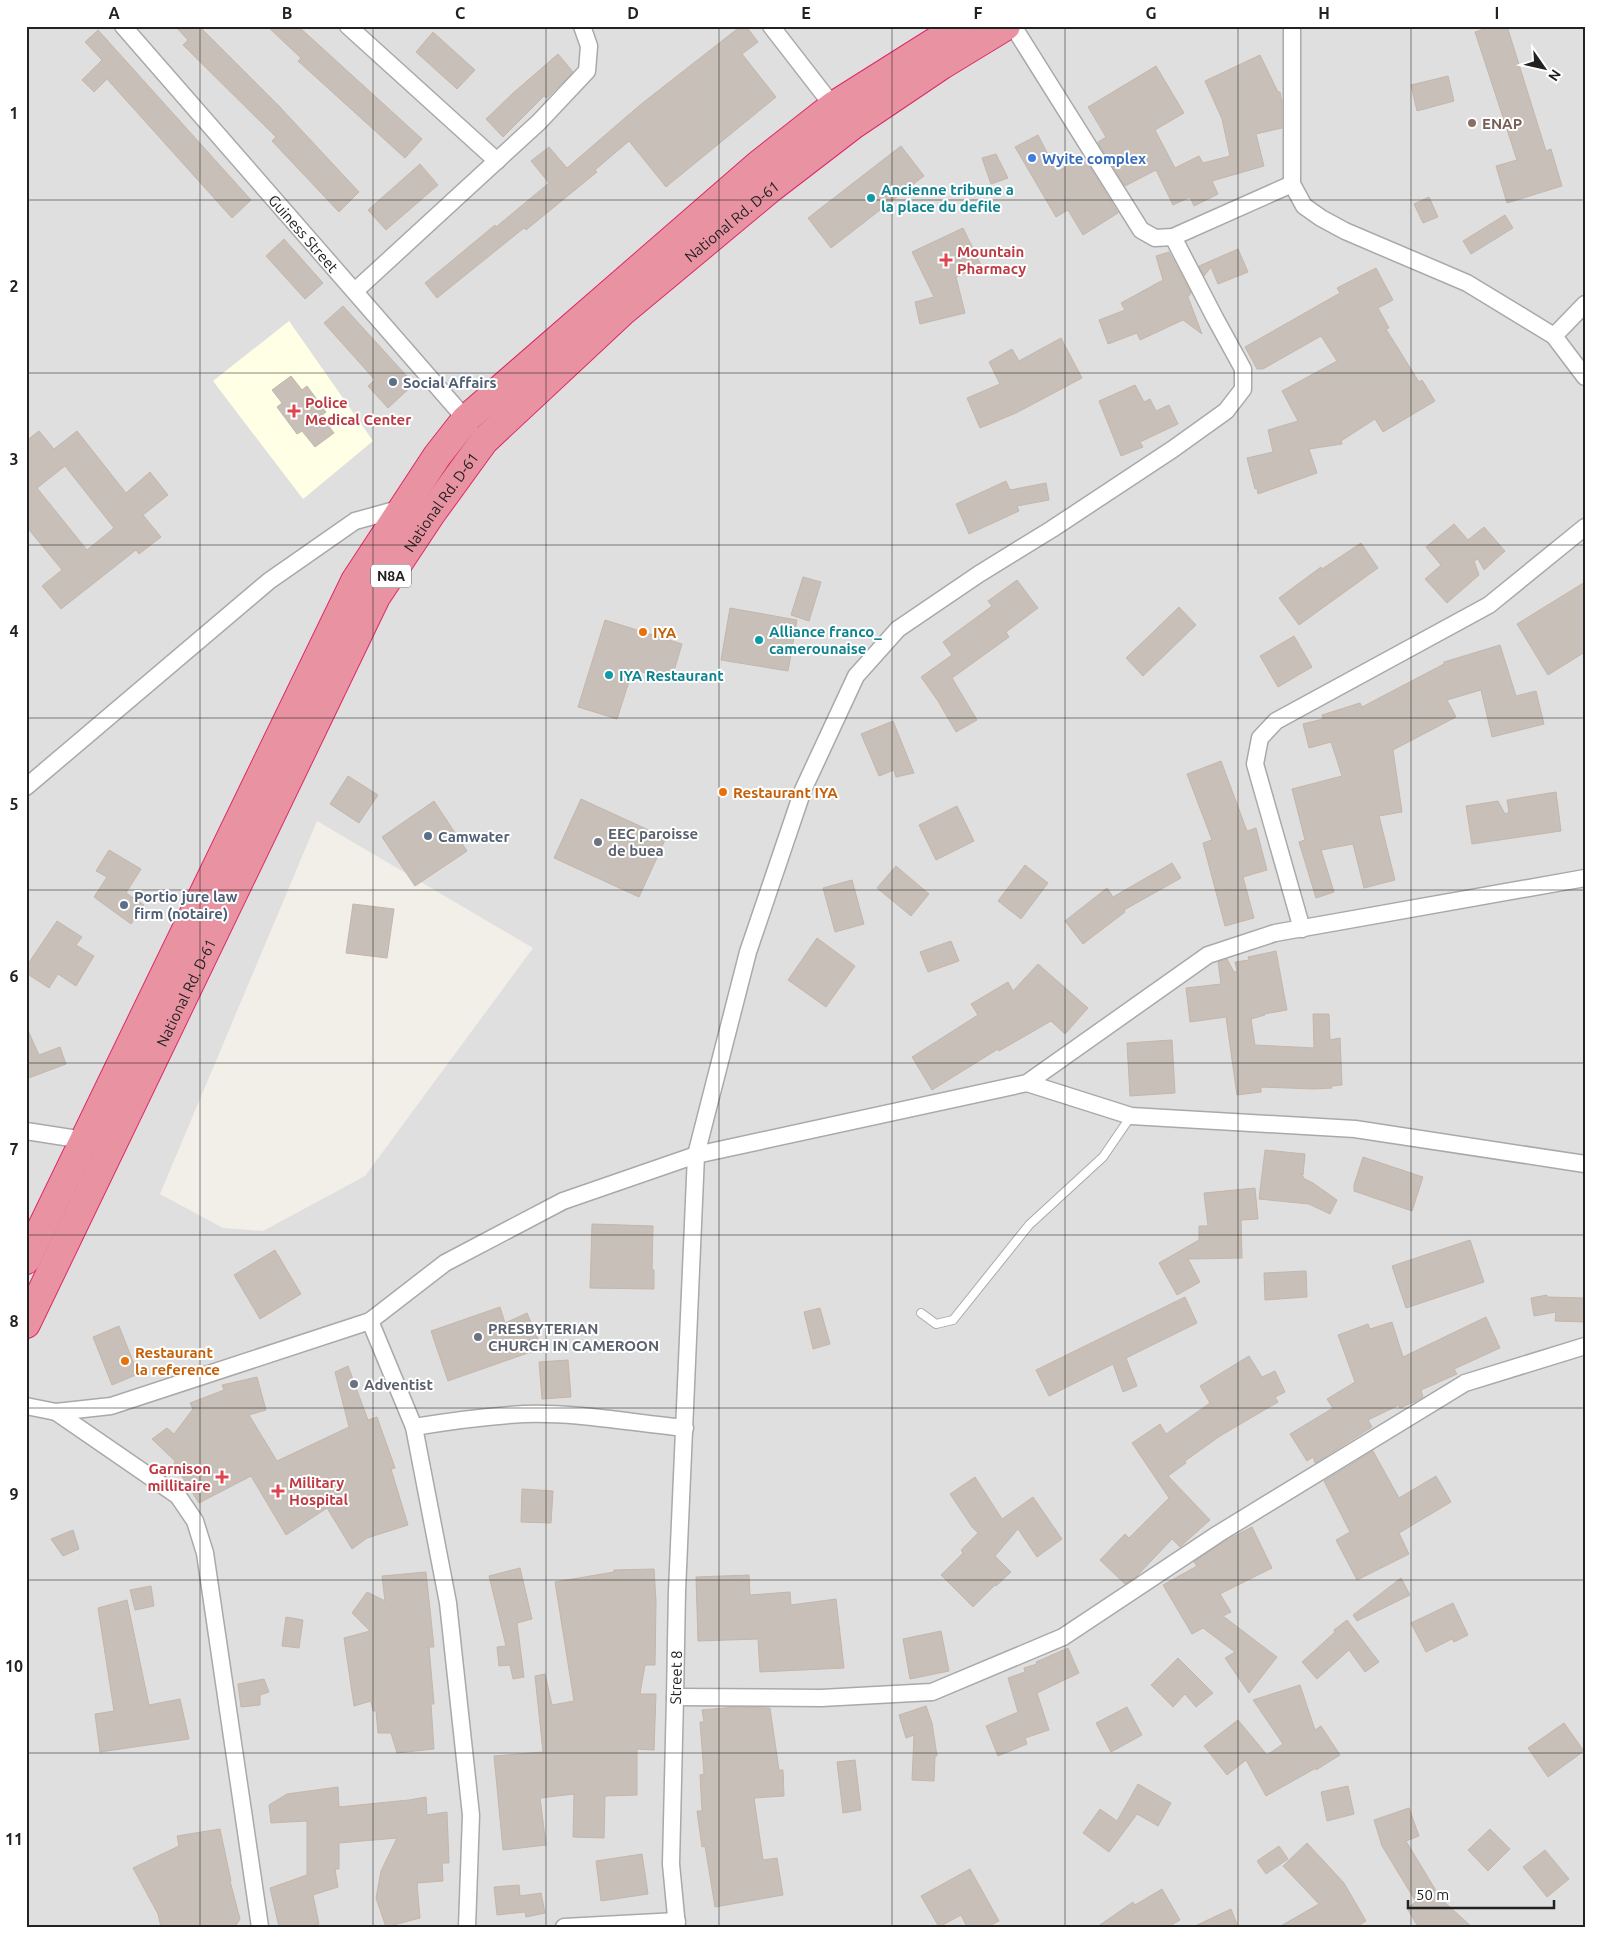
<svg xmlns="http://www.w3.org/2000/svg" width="1611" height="1953" font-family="Ubuntu,sans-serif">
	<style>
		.residential { fill: #e0dfdf; fill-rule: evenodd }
		.education { fill: #ffffe5 }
		.building { fill: #c7bfb8; stroke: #c4b6ab; fill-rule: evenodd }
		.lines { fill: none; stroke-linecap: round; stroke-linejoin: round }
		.lane-casing { stroke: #a9a9a9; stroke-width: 10 }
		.street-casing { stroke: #a9a9a9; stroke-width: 19 }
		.highway-casing { stroke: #dc2a67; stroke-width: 30 }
		.lane { stroke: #fff; stroke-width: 8 }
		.street { stroke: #fff; stroke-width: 16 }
		.highway { stroke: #e892a2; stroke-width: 28 }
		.grid { fill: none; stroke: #222; stroke-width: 1; stroke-opacity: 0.55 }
		.education-dot { fill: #8d6e63; stroke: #fff; stroke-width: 2 }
		.shop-dot { fill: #3f7fe0; stroke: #fff; stroke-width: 2 }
		.culture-dot { fill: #0f9aa8; stroke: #fff; stroke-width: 2 }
		.health-dot { fill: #e0444e; stroke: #fff; stroke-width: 2 }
		.service-dot { fill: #5c6f8a; stroke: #fff; stroke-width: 2 }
		.food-dot { fill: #e8710a; stroke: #fff; stroke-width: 2 }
		.worship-dot { fill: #6b7280; stroke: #fff; stroke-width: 2 }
		.labels { text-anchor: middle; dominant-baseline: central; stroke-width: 4; stroke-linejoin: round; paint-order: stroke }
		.shield { fill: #fff; stroke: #646464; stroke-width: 1 }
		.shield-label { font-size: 14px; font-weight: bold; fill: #222 }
		.education-label { font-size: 15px; font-weight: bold; fill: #785e54; stroke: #fff; text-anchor: start }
		.shop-label { font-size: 15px; font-weight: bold; fill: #366cbe; stroke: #fff; text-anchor: start }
		.culture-label { font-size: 15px; font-weight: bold; fill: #0d838f; stroke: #fff; text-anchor: start }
		.street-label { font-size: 15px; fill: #222; stroke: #fff }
		.health-label { font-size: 15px; font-weight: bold; fill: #be3a42; stroke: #fff; text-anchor: start }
		.service-label { font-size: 15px; font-weight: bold; fill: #4e5e75; stroke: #fff; text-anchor: start }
		.food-label { font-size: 15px; font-weight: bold; fill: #c56008; stroke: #fff; text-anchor: start }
		.worship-label { font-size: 15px; font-weight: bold; fill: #5b616d; stroke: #fff; text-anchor: start }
		.neatline { fill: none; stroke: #222; stroke-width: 2 }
		.grid-label { font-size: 16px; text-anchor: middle; font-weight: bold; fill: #222 }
	</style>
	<rect width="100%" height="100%" fill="#f2efe9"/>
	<path class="residential" d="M26,26H1585V1927H26ZM317,821L533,948L365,1176L263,1231L223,1228L160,1194Z"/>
	<path class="education" d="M289,321L373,441L303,499L213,381Z"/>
	<path class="building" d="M175,26H199L278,105L359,192L339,212L272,141L276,137L183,45L188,40Z
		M267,26H298L422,139L405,158L298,61L301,58Z
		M741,26H746L758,42L742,54L776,97L666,187L629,141L595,170L597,172L526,230L524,228L437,298L425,283L495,225L496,227L549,183L531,161L549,147L567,168L640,105Z
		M1493,26H1507L1546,151L1551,149L1562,186L1507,203L1496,166L1517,160L1475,32Z
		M98,30L251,200L232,218L107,79L94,92L82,80L102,60L85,42Z
		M433,32L475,70L457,89L416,52Z
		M558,54L573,72L547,98L544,96L503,137L486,119L512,94Z
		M1260,55L1278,92H1280L1282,103V128L1256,134L1264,166L1212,181L1218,194L1194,206L1190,197L1173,205L1156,170L1125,186L1100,146L1098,142L1106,137L1088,107L1156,66L1184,113L1155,130L1175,168L1199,156L1203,163L1230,156L1222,119L1205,81Z
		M1448,76L1454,101L1417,111L1411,85Z
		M1038,135L1057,172L1083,156L1118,213L1083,235L1068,210L1056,217L1015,147Z
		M901,146L924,176L831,248L808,218Z
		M996,154L1008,178L991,184L982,158Z
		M420,164L438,185L386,230L368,210Z
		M1429,197L1438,217L1423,223L1414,204Z
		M1505,215L1513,228L1471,254L1463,241Z
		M963,228L981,265L956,277L965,313L920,324L915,302L934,297L912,252Z
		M284,239L323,283L305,299L266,256Z
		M1238,249L1248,272L1218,284L1211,267L1204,276L1199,266Z
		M1169,252L1191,293L1188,297L1202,334L1183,320L1140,340L1137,333L1108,344L1099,320L1125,310L1121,303L1163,280L1156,256Z
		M1376,268L1393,300L1378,308L1389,328L1386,329L1419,382L1422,380L1435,401L1383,432L1375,419L1341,441L1342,444L1309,449L1317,473L1258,494L1257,488L1255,489L1247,458L1273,452L1268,430L1298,421L1282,391L1337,361L1321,336L1263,369H1257L1245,347L1340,293L1337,288Z
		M343,306L414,384L388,408L368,386L375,380L324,323Z
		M1061,338L1082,378L1016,413L980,428L967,398L1000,384L989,362L1012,349L1019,361Z
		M291,376L302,390L307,386L326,412L321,416L334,433L315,447L302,431L297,434L277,407L282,403L272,390Z
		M1135,385L1144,402L1150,399L1156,411L1169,405L1178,424L1140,442L1143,447L1121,456L1099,401Z
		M39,431L54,449L77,431L126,493L150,472L168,495L143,515L161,537L139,554L136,550L61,609L42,586L62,570L26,526V441ZM65,466L114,528L87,550L37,488Z
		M1006,481L1010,490L1046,483L1049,500L1017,506L1019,511L969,534L956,504Z
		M1454,524L1468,540L1484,527L1505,551L1484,570L1478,559L1474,561L1479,575L1447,603L1425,579L1441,565L1426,547Z
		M1361,543L1378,568L1299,625L1279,598L1321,567L1322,569Z
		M803,577L821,582L809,621L791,615Z
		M1017,580L1038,608L1006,632L1009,637L952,678L977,720L956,732L938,701L921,677L952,655L943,642L992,606L988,601Z
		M1585,582V652L1548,675L1517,624Z
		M1179,607L1196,625L1143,676L1126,658Z
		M730,608L797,620L788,671L721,660Z
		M605,620L682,644L671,681L633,669L617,719L578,707Z
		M1294,636L1312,667L1278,687L1260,656Z
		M1500,645L1516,696L1536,691L1544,724L1492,737L1481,690L1447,700L1456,717L1393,750L1402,812L1379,816L1395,880L1364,888L1353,844L1321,850L1334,892L1316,898L1299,842L1305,840L1292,789L1342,776L1331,742L1309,748L1303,724L1323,719L1322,715L1360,703L1362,707L1444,664V662Z
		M893,721L914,773L896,777L894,770L879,776L861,734Z
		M1221,761L1247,831L1256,828L1267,870L1243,877L1254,918L1225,926L1203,843L1212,840L1187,774Z
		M348,776L378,795L359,823L330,804Z
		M1556,792L1561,831L1472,844L1466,806L1498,801L1505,814L1509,812L1507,800Z
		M581,799L666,838L639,897L554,858Z
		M434,801L467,851L415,886L382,837Z
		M957,806L974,841L936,860L919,825Z
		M109,850L141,869L126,893L144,905L131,924L94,897L107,877L96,871Z
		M1172,863L1181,878L1124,910L1125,912L1083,944L1065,921L1107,888L1113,897Z
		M1025,865L1048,883L1021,919L998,901Z
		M896,866L929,894L911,916L877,888Z
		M852,880L864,924L835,932L823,888Z
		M353,904L394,909L387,958L346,953Z
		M57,921L82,937L76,945L94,956L76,986L58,974L49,988L26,973V967Z
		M817,938L855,966L826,1007L788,980Z
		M951,941L959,961L928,972L920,952Z
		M1276,951L1287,1010L1264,1014L1265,1015L1251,1019L1255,1045L1314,1048L1313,1014H1329L1330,1040L1340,1038L1342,1085L1331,1086L1332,1088L1314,1089L1261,1087V1092L1237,1095L1226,1017L1190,1022L1186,988L1221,984L1218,962L1227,959L1234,972L1237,971L1235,962L1249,960L1248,957Z
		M1038,964L1088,1008L1065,1034L1051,1021L999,1051L998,1049L932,1090L912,1057L978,1015L971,1004L1008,982L1013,991Z
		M26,1026L39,1055L60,1047L66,1064L26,1079Z
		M1172,1040L1175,1093L1130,1096L1127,1043Z
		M1265,1150L1305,1154L1303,1175L1300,1174L1303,1176V1178L1313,1183L1337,1200L1330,1214L1309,1204L1259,1199Z
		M1363,1157L1423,1177L1412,1211L1354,1191V1185Z
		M1255,1188L1258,1219L1241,1220L1242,1258L1188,1259L1200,1282L1177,1295L1159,1263L1199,1240V1226H1208L1204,1193Z
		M592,1224L653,1226L652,1270H654V1289L590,1288Z
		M1470,1240L1484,1282L1406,1308L1392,1266Z
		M275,1250L301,1294L260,1319L234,1275Z
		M1306,1271L1307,1297L1265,1300L1264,1273Z
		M1547,1295V1297L1585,1298V1322L1555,1321L1556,1312L1534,1316L1531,1298Z
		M1185,1297L1197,1323L1126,1358L1137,1386L1123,1392L1113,1364L1049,1396L1036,1370Z
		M500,1307L505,1323L527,1313L542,1348L448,1381L431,1331Z
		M820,1308L830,1344L813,1349L804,1312Z
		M1486,1317L1500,1348L1454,1369L1457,1374L1421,1390L1423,1397L1416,1401L1400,1408L1399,1405L1368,1420L1372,1427L1315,1463L1313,1457L1307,1461L1290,1434L1333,1408L1327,1399L1355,1382L1338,1335L1368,1324L1370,1329L1392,1322L1403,1357Z
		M119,1326L138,1374L112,1385L93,1337Z
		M1249,1356L1262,1377L1275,1371L1285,1392L1275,1397L1278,1402L1220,1436L1185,1461L1186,1463L1168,1476L1210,1520L1180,1547L1172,1539L1136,1577L1125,1584L1100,1560L1125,1534L1129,1538L1169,1498L1132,1443L1160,1424L1166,1434L1210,1403L1200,1386Z
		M568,1360L571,1397L542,1399L539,1362Z
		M348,1366L368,1420L377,1417L395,1468L391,1469L408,1525L367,1538L352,1549L327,1508L286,1535L251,1476L199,1503L174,1464L175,1461L152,1439L167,1428L174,1434L193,1409L190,1403L224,1390L222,1385L257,1377L266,1410L249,1415L277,1461L349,1427L335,1372Z
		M1373,1451L1399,1498L1436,1476L1451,1502L1399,1533L1409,1554L1357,1580L1336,1540L1350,1532L1324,1481Z
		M975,1477L1002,1519L1033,1497L1062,1539L1037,1557L1018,1529L995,1556L1011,1572L996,1586L995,1585L973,1607L941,1575L963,1553L961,1550L978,1533L972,1527L950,1494Z
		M522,1489L553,1491L551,1523L521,1522Z
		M1252,1527L1272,1568L1220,1594L1231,1612L1223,1616L1277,1657L1249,1693L1225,1658L1235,1652L1203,1628L1192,1634L1163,1585L1197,1566L1194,1562L1223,1542Z
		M73,1530L79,1549L63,1556L51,1539Z
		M520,1568L532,1619L517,1623L524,1677L513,1679L510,1665L499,1666L497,1647L506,1646L489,1576Z
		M654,1569L656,1601L655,1665H645L640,1694H656L654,1750L637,1749V1795L605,1796L604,1838L573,1837L574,1794L540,1798L546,1845L503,1850L494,1756L543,1752L535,1676L545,1674L552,1705L574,1701L555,1582L614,1572V1570Z
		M426,1572L434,1647H429L434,1704H431L434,1749L397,1753L391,1733H378L376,1711H373L371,1701L354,1706L344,1638L370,1631L352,1613L367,1592L385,1601L382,1576Z
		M749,1575L750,1595L790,1592L791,1605L836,1599L844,1668L760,1672L758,1639L698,1641L696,1577Z
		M1401,1578L1410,1595L1357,1621L1353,1615Z
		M151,1586L154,1606L135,1610L130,1590Z
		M127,1600L149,1705L180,1699L189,1739L100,1752L95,1714L114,1711L98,1608Z
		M1453,1603L1468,1635L1454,1642L1452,1639L1426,1652L1411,1623Z
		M286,1617L303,1620L299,1648L282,1646Z
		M1347,1620L1379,1662L1365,1672L1349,1650L1317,1679L1302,1662L1335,1632L1334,1630Z
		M941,1631L949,1671L910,1679L903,1639Z
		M1068,1648L1079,1673L1037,1693L1049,1730L1025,1738L1027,1744L998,1756L986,1726L1018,1712L1008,1678L1025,1672L1024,1668L1037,1664L1036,1662Z
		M1178,1658L1213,1693L1196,1707L1185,1694L1173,1707L1151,1685Z
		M264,1679L269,1692L260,1695V1705L241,1707L238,1684Z
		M1300,1685L1315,1730L1321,1726L1340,1755L1316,1770V1768L1266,1796L1246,1760L1227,1775L1204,1746L1238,1720L1267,1755L1283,1744L1253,1700Z
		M926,1706L932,1723L937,1756H935L934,1781L912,1780L914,1735L906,1738L899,1715Z
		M735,1707L770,1708L779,1770H783L784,1796L754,1798L763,1860L777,1858L783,1895L715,1907L705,1846L702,1847L697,1811H702L700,1775L704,1774L700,1722H704L702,1710Z
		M1127,1707L1142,1735L1111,1752L1096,1723Z
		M1564,1723L1584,1751L1548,1777L1528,1748Z
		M855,1760L861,1810L843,1813L837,1762Z
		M1138,1784L1171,1803L1158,1826L1137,1814L1109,1852L1083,1833L1100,1809L1117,1821Z
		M1348,1786L1354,1814L1327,1821L1321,1792Z
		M338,1787L339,1807L409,1800L426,1797L427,1815L447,1812L449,1863H442L443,1881L417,1883L420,1918L386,1927L376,1898L381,1871L397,1838L339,1843V1869H335L338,1887L313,1895L319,1924L307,1927H279L270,1888L307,1875V1821L271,1823L269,1805L287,1794Z
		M1409,1808L1419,1836L1406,1841L1441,1899L1472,1927H1418L1407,1908L1416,1902L1382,1846L1374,1820Z
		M220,1829L231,1881H230L240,1919L235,1927H161L158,1914L133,1868L179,1846L177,1836Z
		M1490,1829L1510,1849L1488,1871L1468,1850Z
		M1307,1843L1344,1883L1366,1921L1356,1927H1279L1319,1904L1283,1866Z
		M1279,1846L1288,1859L1266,1874L1257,1861Z
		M1545,1850L1569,1879L1547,1897L1523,1867Z
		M642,1854L648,1894L601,1901L596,1861Z
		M970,1869L999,1921L987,1927H967L961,1915L939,1927L921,1896Z
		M519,1885L520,1896L541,1893L545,1913L526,1917L525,1912L497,1915L494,1887Z
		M1162,1889L1180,1920L1168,1927H1097L1133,1902L1135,1905Z
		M1231,1909L1238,1927H1193Z"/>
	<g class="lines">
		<defs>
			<path id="lane" d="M921,1313L936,1324L953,1320L1029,1225L1103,1157L1131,1116"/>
			<g id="street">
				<path id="s1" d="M123,26L470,424"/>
				<path d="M348,26L497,161"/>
				<path d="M771,26L833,106"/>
				<path d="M1013,26L1141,230L1155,238L1173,237L1292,184"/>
				<path d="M1292,26V184L1304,206L1321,218L1345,231L1467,283L1554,336L1585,377"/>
				<path d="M355,291L539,122L587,71L589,46L582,26"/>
				<path d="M1554,336L1585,304"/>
				<path d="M26,787L269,581L355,521L402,508"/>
				<path d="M1302,929L1255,764L1260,738L1276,721L1489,605L1585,527"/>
				<path d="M1027,1083L1208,955L1275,933L1585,878"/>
				<path d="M26,1131L84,1140"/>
				<path d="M370,1321L414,1427L448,1603L471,1815L467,1927"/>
				<path d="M26,1406L56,1412L111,1406L370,1321L445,1263L563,1201L696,1155L1027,1083L1131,1116L1355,1129L1585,1164"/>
				<path d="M56,1412L178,1496L195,1521L205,1553L260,1927"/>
				<path d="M414,1427C450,1421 487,1416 524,1414C577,1412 632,1423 685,1428"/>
				<path d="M675,1697L821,1698L932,1692L1063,1637L1218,1534L1465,1383L1585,1346"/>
				<path d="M564,1927L677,1921"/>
				<path id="s2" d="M677,1927L671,1864L675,1697L677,1591L696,1155L748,952L803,790L856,676L898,629L979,574L1052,529L1173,449L1226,411L1243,389V369L1215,318L1173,237"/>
			</g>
			<g id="highway">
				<path d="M26,1260L355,581L437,456L466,419L758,165L833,106L960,26"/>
				<path id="s3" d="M26,1324L376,597L431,514L484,441L622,312L771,188L853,125L942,65L1006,26"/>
			</g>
		</defs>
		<use href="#lane" class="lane-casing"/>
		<use href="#street" class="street-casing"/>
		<use href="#highway" class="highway-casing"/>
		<use href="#lane" class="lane"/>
		<use href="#street" class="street"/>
		<use href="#highway" class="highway"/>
	</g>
	<path class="grid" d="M200,26V1927M373,26V1927M546,26V1927M719,26V1927M892,26V1927M1065,26V1927M1238,26V1927M1411,26V1927M26,200H1585M26,373H1585M26,545H1585M26,718H1585M26,890H1585M26,1063H1585M26,1235H1585M26,1408H1585M26,1580H1585M26,1753H1585"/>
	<circle class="education-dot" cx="1472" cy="123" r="5"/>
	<circle class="shop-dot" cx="1032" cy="158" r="5"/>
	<g class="culture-dot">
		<circle cx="871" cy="198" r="5"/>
		<circle cx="759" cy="640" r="5"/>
		<circle cx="609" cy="675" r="5"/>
	</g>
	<g class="health-dot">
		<path d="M943.5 252.5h5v5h5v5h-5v5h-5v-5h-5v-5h5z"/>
		<path d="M291.5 403.5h5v5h5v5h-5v5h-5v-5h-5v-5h5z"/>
		<path d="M219.5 1469.5h5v5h5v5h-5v5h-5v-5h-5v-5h5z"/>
		<path d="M275.5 1483.5h5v5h5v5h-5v5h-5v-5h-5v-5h5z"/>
	</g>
	<g class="service-dot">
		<circle cx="393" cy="382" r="5"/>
		<circle cx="428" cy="836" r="5"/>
		<circle cx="124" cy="905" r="5"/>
	</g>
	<g class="food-dot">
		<circle cx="643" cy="632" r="5"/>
		<circle cx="723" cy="792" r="5"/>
		<circle cx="125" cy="1361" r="5"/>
	</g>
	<g class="worship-dot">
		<circle cx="598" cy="842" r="5"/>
		<circle cx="478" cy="1337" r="5"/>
		<circle cx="354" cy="1384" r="5"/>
	</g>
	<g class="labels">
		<rect class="shield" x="371" y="564.5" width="40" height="23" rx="4"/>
		<g class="shield-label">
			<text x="391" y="576">N8A</text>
		</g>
		<g class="education-label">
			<text x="1482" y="123">ENAP</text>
		</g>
		<g class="shop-label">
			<text x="1042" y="158">Wyite complex</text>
		</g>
		<g class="culture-label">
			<text x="881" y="189">Ancienne tribune a<tspan x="881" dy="17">la place du defile</tspan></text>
			<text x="769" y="631">Alliance franco_<tspan x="769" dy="17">camerounaise</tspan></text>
			<text x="619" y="675">IYA Restaurant</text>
		</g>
		<g class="street-label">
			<text stroke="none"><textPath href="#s3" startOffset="1328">National Rd. D-61</textPath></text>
			<text stroke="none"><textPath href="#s1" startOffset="275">Guiness Street</textPath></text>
			<text stroke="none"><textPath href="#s3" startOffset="922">National Rd. D-61</textPath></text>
			<text stroke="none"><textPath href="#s3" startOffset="368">National Rd. D-61</textPath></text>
			<text stroke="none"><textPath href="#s2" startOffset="250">Street 8</textPath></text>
		</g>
		<g class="health-label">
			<text x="957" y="251">Mountain<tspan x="957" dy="17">Pharmacy</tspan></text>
			<text x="305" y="402">Police<tspan x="305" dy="17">Medical Center</tspan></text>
			<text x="211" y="1468" text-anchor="end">Garnison<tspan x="211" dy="17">millitaire</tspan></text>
			<text x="289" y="1482">Military<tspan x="289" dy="17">Hospital</tspan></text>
		</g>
		<g class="service-label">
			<text x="403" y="382">Social Affairs</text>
			<text x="438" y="836">Camwater</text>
			<text x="134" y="896">Portio jure law<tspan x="134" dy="17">firm (notaire)</tspan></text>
		</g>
		<g class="food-label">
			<text x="653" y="632">IYA</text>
			<text x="733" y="792">Restaurant IYA</text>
			<text x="135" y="1352">Restaurant<tspan x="135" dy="17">la reference</tspan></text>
		</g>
		<g class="worship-label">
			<text x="608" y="833">EEC paroisse<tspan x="608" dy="17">de buea</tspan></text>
			<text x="488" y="1328">PRESBYTERIAN<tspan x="488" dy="17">CHURCH IN CAMEROON</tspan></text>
			<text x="364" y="1384">Adventist</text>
		</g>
	</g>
	<rect width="1611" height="1953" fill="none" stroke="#ffffff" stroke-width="55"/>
	<g transform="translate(1544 68) rotate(124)" stroke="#ffffff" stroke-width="4" paint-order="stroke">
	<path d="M0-4L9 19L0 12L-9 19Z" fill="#222222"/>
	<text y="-8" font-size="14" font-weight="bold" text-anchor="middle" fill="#222222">N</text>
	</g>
	<path d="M1408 1900v8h146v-8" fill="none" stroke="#222222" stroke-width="2.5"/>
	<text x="1416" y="1900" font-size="15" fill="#222222" stroke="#ffffff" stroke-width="4" paint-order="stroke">50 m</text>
	<rect x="28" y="28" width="1556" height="1898" class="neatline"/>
	<g class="grid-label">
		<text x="114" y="19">A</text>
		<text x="287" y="19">B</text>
		<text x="460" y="19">C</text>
		<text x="633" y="19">D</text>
		<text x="806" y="19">E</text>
		<text x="978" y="19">F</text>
		<text x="1151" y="19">G</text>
		<text x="1324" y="19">H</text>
		<text x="1497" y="19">I</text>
		<text x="14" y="119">1</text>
		<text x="14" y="292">2</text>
		<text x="14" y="465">3</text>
		<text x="14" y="637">4</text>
		<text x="14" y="810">5</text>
		<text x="14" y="982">6</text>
		<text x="14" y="1155">7</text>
		<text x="14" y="1327">8</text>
		<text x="14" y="1500">9</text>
		<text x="14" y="1672">10</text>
		<text x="14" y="1845">11</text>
	</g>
</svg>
